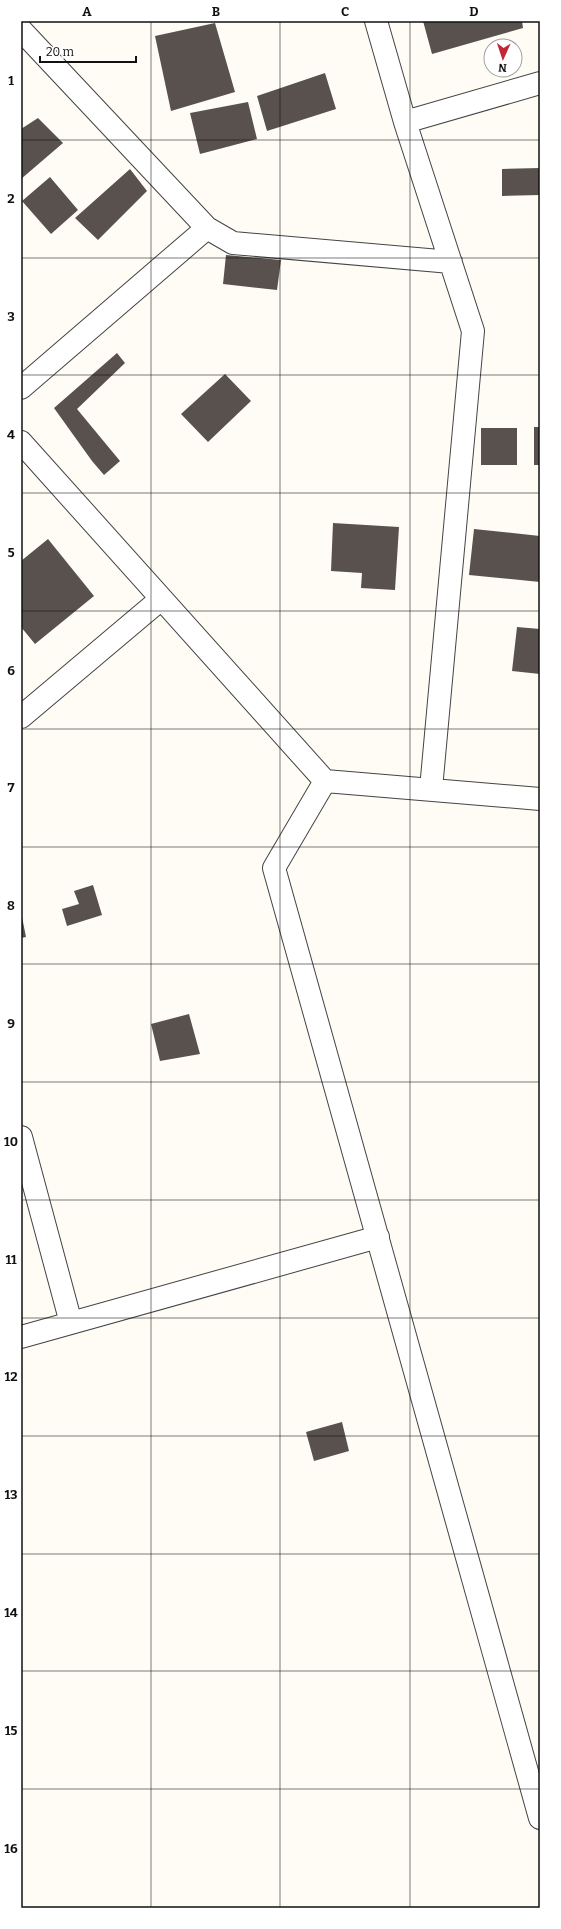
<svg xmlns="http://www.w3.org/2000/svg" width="561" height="1929" font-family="Bitter,serif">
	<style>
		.building { fill: #59514d }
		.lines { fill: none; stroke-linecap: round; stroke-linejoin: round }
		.street-casing { stroke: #444; stroke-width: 24 }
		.street { stroke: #fff; stroke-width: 22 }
		.grid { fill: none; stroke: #111; stroke-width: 1; stroke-opacity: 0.55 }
		.neatline { fill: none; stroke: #111; stroke-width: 1.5 }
		.grid-label { font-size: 13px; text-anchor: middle; font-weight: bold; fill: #111 }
	</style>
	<rect width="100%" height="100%" fill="#fffcf5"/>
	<path class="building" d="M423,21H522L523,28L432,54Z
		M215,23L235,92L171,111L155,36Z
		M325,73L336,109L267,131L257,96Z
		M248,102L257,139L200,154L190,113Z
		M38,118L63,143L21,179V129Z
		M540,168V195L502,196V169Z
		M130,169L147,191L98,240L75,218Z
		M50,177L78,210L51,234L22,201Z
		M226,255L281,260L277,290L223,284Z
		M117,353L125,363L77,409L120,461L104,475L92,461L54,408Z
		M225,374L251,401L208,442L181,414Z
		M534,427H540V465H534Z
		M481,428H517V465H481Z
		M333,523L399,527L395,590L361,588L362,573L331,571Z
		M474,529L540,536V582L469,575Z
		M48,539L94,596L35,644L21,627V561Z
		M517,627L540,629V674L512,671Z
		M93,885L102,915L67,926L62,909L79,904L74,891Z
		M21,912L26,937L21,938Z
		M189,1014L200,1054L160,1061L151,1024Z
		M342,1422L349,1451L314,1461L306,1432Z"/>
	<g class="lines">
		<defs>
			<path id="street" d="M376,21L405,122L473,331L431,789
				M21,30L207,228L233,243L451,262
				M405,122L540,83
				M21,388L207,228
				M21,442L325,781L540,799
				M21,717L161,599
				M325,781L274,868L540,1818
				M21,1137L71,1323
				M21,1337L378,1237"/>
		</defs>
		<use href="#street" class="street-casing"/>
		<use href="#street" class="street"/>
	</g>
	<path class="grid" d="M151,21V1908M280,21V1908M410,21V1908M21,140H540M21,258H540M21,375H540M21,493H540M21,611H540M21,729H540M21,847H540M21,964H540M21,1082H540M21,1200H540M21,1318H540M21,1436H540M21,1554H540M21,1671H540M21,1789H540"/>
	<rect width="561" height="1929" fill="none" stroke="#ffffff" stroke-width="44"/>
	<g transform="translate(503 58) rotate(183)"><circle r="19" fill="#ffffff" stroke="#a0a0a0"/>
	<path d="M0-3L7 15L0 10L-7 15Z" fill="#c12836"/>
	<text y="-6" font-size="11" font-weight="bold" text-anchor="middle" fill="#111111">N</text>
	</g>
	<path d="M40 56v6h96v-6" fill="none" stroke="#111111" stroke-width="2"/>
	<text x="46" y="56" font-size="12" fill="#111111" stroke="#ffffff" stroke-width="3" paint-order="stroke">20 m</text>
	<rect x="22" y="22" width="517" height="1885" class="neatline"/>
	<g class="grid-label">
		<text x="87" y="16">A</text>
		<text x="216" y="16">B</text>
		<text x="345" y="16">C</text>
		<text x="474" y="16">D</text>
		<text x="11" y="85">1</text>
		<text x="11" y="203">2</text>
		<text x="11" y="321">3</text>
		<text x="11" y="439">4</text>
		<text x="11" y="557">5</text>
		<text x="11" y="675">6</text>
		<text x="11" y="792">7</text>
		<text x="11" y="910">8</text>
		<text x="11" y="1028">9</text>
		<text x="11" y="1146">10</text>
		<text x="11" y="1264">11</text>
		<text x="11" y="1381">12</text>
		<text x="11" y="1499">13</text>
		<text x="11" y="1617">14</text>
		<text x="11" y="1735">15</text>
		<text x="11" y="1853">16</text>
	</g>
</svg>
